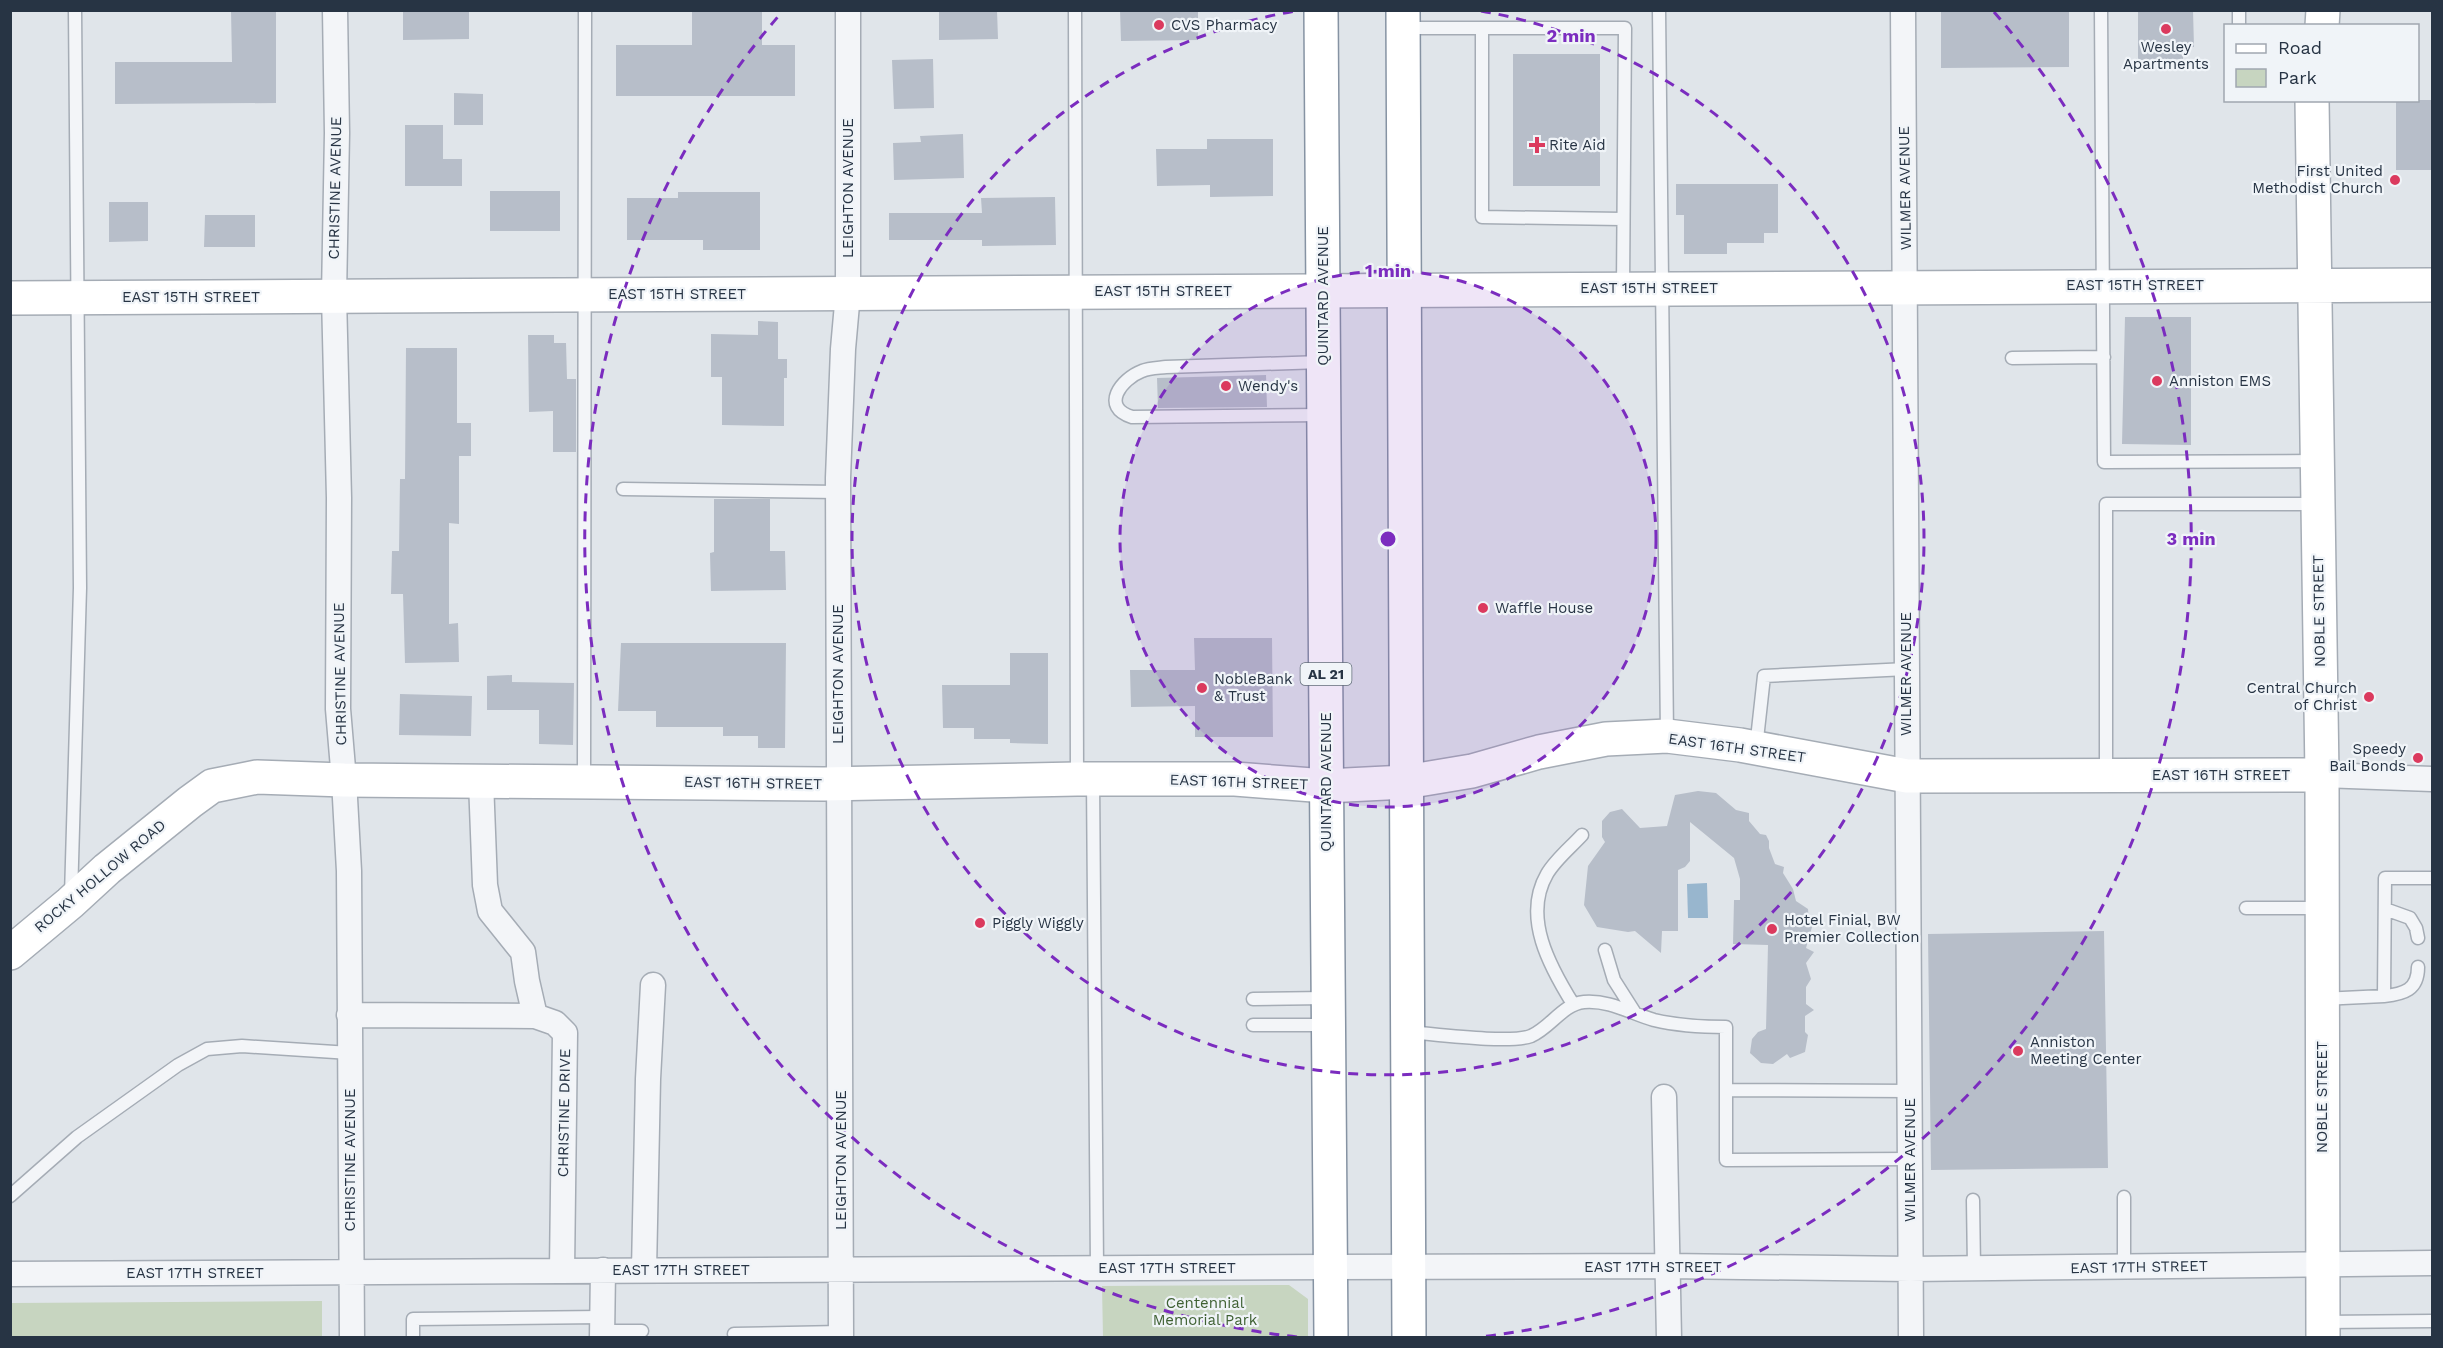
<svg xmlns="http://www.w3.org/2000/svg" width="2443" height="1348" font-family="'Work Sans',sans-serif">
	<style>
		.green { fill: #c7d5c0 }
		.water { fill: #98b6ce }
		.building { fill: #b7bec9 }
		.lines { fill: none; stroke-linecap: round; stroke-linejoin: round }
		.lane-casing { stroke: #a5acb5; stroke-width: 15 }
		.street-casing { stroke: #a5acb5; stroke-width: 27 }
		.secondary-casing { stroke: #a5acb5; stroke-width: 36 }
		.highway-casing { stroke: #8693a3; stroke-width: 36 }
		.lane { stroke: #f3f5f8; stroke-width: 12 }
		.street { stroke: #f3f5f8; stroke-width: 24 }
		.secondary { stroke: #fff; stroke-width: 33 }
		.highway { stroke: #fff; stroke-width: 33 }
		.ring { fill: none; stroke: #7b2cbf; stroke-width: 3; stroke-dasharray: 10 8 }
		.poi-dot { fill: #db3a5e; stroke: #f0f4f8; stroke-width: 2 }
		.labels { text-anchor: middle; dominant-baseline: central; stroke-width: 4.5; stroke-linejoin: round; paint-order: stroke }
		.shield { fill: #f0f4f8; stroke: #636e7a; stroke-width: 1.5 }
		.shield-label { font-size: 14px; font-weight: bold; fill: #273444 }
		.poi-label { font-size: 15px; fill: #273444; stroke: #f0f4f8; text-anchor: start }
		.street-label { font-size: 15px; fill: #273444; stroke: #f0f4f8 }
		.park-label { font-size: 15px; fill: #3f6133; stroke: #f0f4f8 }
		.centre { fill: #7b2cbf; stroke: #f0f4f8; stroke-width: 3 }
		.ring-label { font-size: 18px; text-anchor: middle; font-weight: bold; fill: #7b2cbf; stroke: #f0f4f8; stroke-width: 4.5; stroke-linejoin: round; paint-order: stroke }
	</style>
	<rect width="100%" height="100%" fill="#e0e5ea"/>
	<path class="green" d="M1289,1285L1308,1299V1337H1103L1102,1286Z
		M322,1301V1337H11V1303Z"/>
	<path class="water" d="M1707,883L1708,918H1688L1687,884Z"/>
	<path class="building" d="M231,10H276V103L115,104V62H232Z
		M403,10H469V39L403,40Z
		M692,10H762V45H795V96H616V45H692Z
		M939,10H997L998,39L939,40Z
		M1120,10H1198V40L1121,41Z
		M2138,10H2193L2194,47L2183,48V59L2138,60Z
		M2069,11V67L1941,68V12Z
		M1513,54H1600V186H1513Z
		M933,59L934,108L894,109L892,60Z
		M454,93L483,94V125H454Z
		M2396,100H2433V170H2396Z
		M405,125H443V159H462V186H405Z
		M963,134L964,178L894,180L893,143L921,142L920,136Z
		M1207,139H1273V196L1210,197V185L1157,186L1156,149H1207Z
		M1676,184H1778V233H1764V243H1727V254H1684V215H1676Z
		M490,191H560V231H490Z
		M678,192H760V250H703V240H627V198H678Z
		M1055,197L1056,245L982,246V240H889V213H982L981,198Z
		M109,202H148V241L109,242Z
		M205,215H255V247H204Z
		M2125,317H2191V445L2122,444Z
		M758,321L778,322V359H787V378H784V426L722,425V377H711V334L758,335Z
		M528,335H554V343H566L567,379H576V452H553V411L529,412Z
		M406,348H457V423H471V456H459V524L449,523V624L458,623L459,662L405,663L403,594H391L392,551H399L400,479H405Z
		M1266,375L1267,407L1158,408L1157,378Z
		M714,499H770V551H785L786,590L711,591L710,553L714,552Z
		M1194,638H1272L1273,737H1195V706L1131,707L1130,670H1195Z
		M621,643H786L785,748H758V736H723V727H656V711H618Z
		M1010,653H1048V744L1010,743V739H974V728H943L942,685H1010Z
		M512,675V682L574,683L573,745L539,744V710H487V676Z
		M400,694L472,696L471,736L399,735Z
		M1698,791L1716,793L1736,810L1749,813V821L1760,834L1766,835L1769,841V848L1775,864L1784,867L1783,873L1793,889L1796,901L1808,909L1809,922L1812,927L1806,948L1814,952L1806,963L1811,979L1806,987V1004L1814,1010L1805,1016V1032L1808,1035L1805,1052L1790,1058L1787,1054L1773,1064L1761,1063L1750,1053L1752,1039L1758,1032L1766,1029L1768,945L1733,944L1734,900H1740V879L1734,858L1690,822V861L1685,867L1678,870V931H1662L1661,953L1635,931L1628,932L1597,927L1584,905L1588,866L1605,842L1602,837V821L1610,812L1622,809L1640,828L1667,826L1675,795Z
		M2104,931L2108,1168L1931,1170L1928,934Z"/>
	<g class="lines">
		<defs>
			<path id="lane" d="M1075,10L1077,777
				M1659,10L1667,735
				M2101,10L2104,462L2317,461
				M2239,10V26
				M1403,28H1625L1623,287
				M1482,29V217L1622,219
				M2012,358L2104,357
				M1322,415L1132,417C1100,407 1121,379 1142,371C1149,368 1158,368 1166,367L1322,362
				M623,489L838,492
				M1756,748L1764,676L1907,669
				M2106,774V504H2317
				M584,780L585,10
				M1093,780L1097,1268
				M71,896L80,588L75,10
				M2246,908H2320
				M2385,909L2410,918L2416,928L2418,938
				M1605,950L1614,980L1635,1013
				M2384,996C2404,994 2418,990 2418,967
				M1253,999L1325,998
				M2322,999L2384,996L2385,878H2432
				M1573,1004C1550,967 1522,917 1547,874C1555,860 1571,847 1582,835
				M1253,1025H1326
				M1408,1032C1435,1034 1509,1044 1531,1036C1550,1028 1563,1004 1584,1002C1610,1000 1630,1013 1654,1020C1679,1026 1701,1027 1726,1027V1160L1910,1159
				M1726,1090L1909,1091
				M10,1196L77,1137L178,1065L207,1049L242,1046L350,1053
				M2124,1197V1267
				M1973,1200L1974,1268
				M2323,1322L2432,1321
				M602,1331H642
				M734,1334L841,1332
				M413,1338V1319L602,1317"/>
			<path id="street" d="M335,10L337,133L334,296L339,498L338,709L344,780L349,871L352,1338
				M1903,10L1911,1338
				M2322,775L2432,779
				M481,781L485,885L490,911L523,952L527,981L535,1016
				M349,1015L535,1016L555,1023L565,1033L562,1270
				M1664,1097L1669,1338
				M644,1270L648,1079L653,985
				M10,1274L1330,1267L1668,1266L1910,1269L2432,1263
				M602,1338L603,1270
				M841,1338L838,478L843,349L848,293V10"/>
			<path id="secondary" d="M2322,26L2323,10
				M2312,100L2322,775L2323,1338
				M10,298L2432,285
				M10,953L70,903L107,869L190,802L212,786L257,777L344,780L824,784L1077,779H1235L1326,786L1406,782L1472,771L1539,752L1606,739L1667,736L1740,745L1907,776L2322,775"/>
			<path id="highway" d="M1321,10C1327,453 1324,895 1331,1338
				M1403,10L1409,1338"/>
		</defs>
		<use href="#lane" class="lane-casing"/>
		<use href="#street" class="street-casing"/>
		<use href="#secondary" class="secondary-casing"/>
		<use href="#highway" class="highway-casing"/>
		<use href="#lane" class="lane"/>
		<use href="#street" class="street"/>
		<use href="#secondary" class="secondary"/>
		<use href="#highway" class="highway"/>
	</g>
	<circle cx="1388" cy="539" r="268" fill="#7b2cbf" fill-opacity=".12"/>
	<g class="ring">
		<circle cx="1388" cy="539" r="268"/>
		<path d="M1481 11A536 536 0 1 1 1295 11"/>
		<path d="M1297 1337A803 803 0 0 1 782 12M1994 12A803 803 0 0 1 1479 1337"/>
	</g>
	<g class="poi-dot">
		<circle cx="1159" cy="25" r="6"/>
		<circle cx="2166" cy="29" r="6"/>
		<path d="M1534 136h6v6h6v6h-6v6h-6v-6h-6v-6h6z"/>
		<circle cx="2395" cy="180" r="6"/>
		<circle cx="2157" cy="381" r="6"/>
		<circle cx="1226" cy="386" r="6"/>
		<circle cx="1483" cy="608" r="6"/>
		<circle cx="1202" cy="688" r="6"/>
		<circle cx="2369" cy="697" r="6"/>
		<circle cx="2418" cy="758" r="6"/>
		<circle cx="980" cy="923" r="6"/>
		<circle cx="1772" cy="929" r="6"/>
		<circle cx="2018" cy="1051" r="6"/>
	</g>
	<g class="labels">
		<rect class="shield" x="1300.5" y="663" width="51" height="22" rx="4.5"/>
		<g class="shield-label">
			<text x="1326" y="674">AL 21</text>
		</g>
		<g class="poi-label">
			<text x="1171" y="25">CVS Pharmacy</text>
			<text x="2166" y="47" text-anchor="middle">Wesley<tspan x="2166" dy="17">Apartments</tspan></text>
			<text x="1549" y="145">Rite Aid</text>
			<text x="2383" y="171" text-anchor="end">First United<tspan x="2383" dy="17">Methodist Church</tspan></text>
			<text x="2169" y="381">Anniston EMS</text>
			<text x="1238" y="386">Wendy's</text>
			<text x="1495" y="608">Waffle House</text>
			<text x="1214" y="679">NobleBank<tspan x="1214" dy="17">&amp; Trust</tspan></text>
			<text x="2357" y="688" text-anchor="end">Central Church<tspan x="2357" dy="17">of Christ</tspan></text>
			<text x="2406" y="749" text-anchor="end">Speedy<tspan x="2406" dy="17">Bail Bonds</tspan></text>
			<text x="1784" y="920">Hotel Finial, BW<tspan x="1784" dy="17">Premier Collection</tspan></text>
			<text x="992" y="923">Piggly Wiggly</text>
			<text x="2030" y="1042">Anniston<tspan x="2030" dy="17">Meeting Center</tspan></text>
		</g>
		<g class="street-label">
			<text transform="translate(335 188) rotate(-89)">CHRISTINE AVENUE</text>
			<text transform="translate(848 188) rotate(-90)">LEIGHTON AVENUE</text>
			<text transform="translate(1905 188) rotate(-91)">WILMER AVENUE</text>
			<text x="2135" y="285">EAST 15TH STREET</text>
			<text x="1649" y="288">EAST 15TH STREET</text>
			<text x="1163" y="291">EAST 15TH STREET</text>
			<text x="677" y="294">EAST 15TH STREET</text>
			<text transform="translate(1323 296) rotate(-90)">QUINTARD AVENUE</text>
			<text x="191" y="297">EAST 15TH STREET</text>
			<text transform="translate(2319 611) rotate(-91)">NOBLE STREET</text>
			<text transform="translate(340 674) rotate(-91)">CHRISTINE AVENUE</text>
			<text transform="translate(838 674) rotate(-90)">LEIGHTON AVENUE</text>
			<text transform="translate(1906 674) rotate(-90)">WILMER AVENUE</text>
			<text transform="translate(1737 748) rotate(8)">EAST 16TH STREET</text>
			<text x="2221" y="775">EAST 16TH STREET</text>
			<text transform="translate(1239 782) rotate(2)">EAST 16TH STREET</text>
			<text transform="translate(1326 782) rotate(-90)">QUINTARD AVENUE</text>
			<text transform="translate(753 783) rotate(1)">EAST 16TH STREET</text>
			<text transform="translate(100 876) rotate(-40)">ROCKY HOLLOW ROAD</text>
			<text transform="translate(2322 1097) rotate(-90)">NOBLE STREET</text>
			<text transform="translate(564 1113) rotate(-89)">CHRISTINE DRIVE</text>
			<text transform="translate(350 1160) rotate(-90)">CHRISTINE AVENUE</text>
			<text transform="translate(841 1160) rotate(-90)">LEIGHTON AVENUE</text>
			<text transform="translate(1910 1160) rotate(-90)">WILMER AVENUE</text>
			<text x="1653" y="1267">EAST 17TH STREET</text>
			<text transform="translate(2139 1267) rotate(-1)">EAST 17TH STREET</text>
			<text x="1167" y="1268">EAST 17TH STREET</text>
			<text x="681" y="1270">EAST 17TH STREET</text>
			<text x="195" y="1273">EAST 17TH STREET</text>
		</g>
		<g class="park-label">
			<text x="1205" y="1303">Centennial<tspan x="1205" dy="17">Memorial Park</tspan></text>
		</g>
	</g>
	<circle cx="1388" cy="539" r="9" class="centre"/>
	<g class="ring-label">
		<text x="1571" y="42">2 min</text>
		<text x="1388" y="277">1 min</text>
		<text x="2191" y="545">3 min</text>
	</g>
	<rect width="2443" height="1348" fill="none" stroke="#273444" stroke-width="24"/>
	<rect x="2224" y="24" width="195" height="78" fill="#f0f4f8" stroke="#a0a7b0" stroke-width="1.5"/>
	<rect x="2236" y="44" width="30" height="9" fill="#ffffff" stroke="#a0a7b0" stroke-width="1.5"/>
	<text x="2278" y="54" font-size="18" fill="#273444">Road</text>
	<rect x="2236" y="69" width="30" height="18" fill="#c7d5c0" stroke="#a0a7b0" stroke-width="1.5"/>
	<text x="2278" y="84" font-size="18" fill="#273444">Park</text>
</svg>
